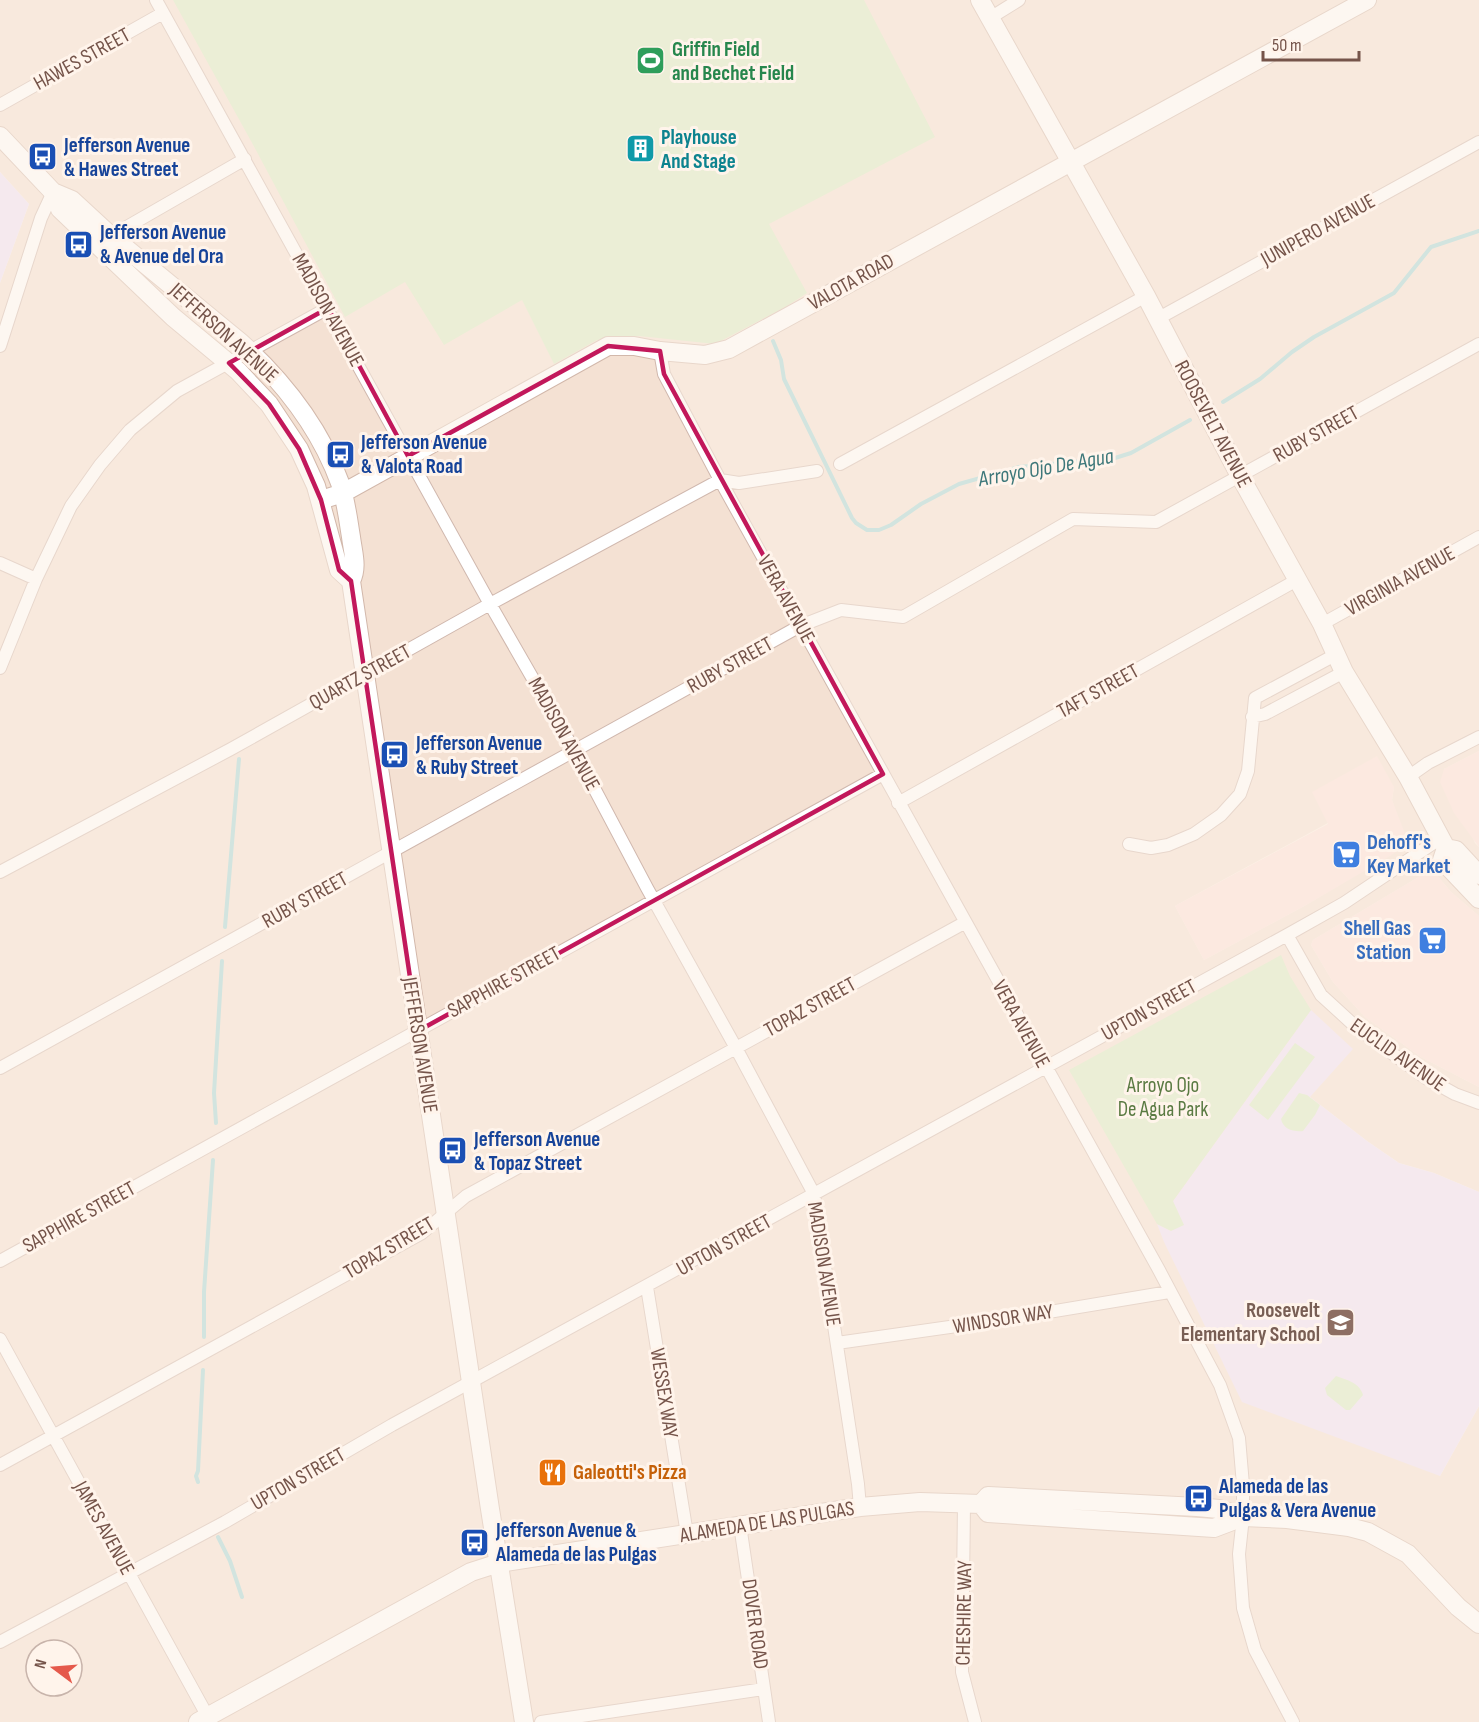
<svg xmlns="http://www.w3.org/2000/svg" width="1479" height="1722" font-family="'Sofia Sans Condensed',sans-serif">
	<style>
		.residential { fill: #f4e1d3; fill-rule: evenodd }
		.commercial { fill: #fcdfd9 }
		.education { fill: #ede1f8 }
		.green { fill: #d8eac3 }
		.lines { fill: none; stroke-linecap: round; stroke-linejoin: round }
		.stream { stroke: #a0d6d7; stroke-width: 4 }
		.street-casing { stroke: #d0b8ae; stroke-width: 14 }
		.secondary-casing { stroke: #d2b8ab; stroke-width: 20 }
		.street { stroke: #fff; stroke-width: 12 }
		.secondary { stroke: #fff; stroke-width: 18 }
		.marked { fill: none; stroke: #c2185b; stroke-width: 4.5; stroke-linejoin: round }
		.labels { text-anchor: middle; dominant-baseline: central; stroke-width: 6; stroke-linejoin: round; paint-order: stroke }
		.leisure-label { font-size: 21px; font-weight: bold; fill: #27864d; stroke: #fff4eb; text-anchor: start }
		.street-label { font-size: 21px; fill: #75544a; stroke: #fff4eb }
		.culture-label { font-size: 21px; font-weight: bold; fill: #0d838f; stroke: #fff4eb; text-anchor: start }
		.transit-label { font-size: 21px; font-weight: bold; fill: #164399; stroke: #fff4eb; text-anchor: start }
		.shop-label { font-size: 21px; font-weight: bold; fill: #366cbe; stroke: #fff4eb; text-anchor: start }
		.park-label { font-size: 21px; fill: #5a7a42; stroke: #fff4eb }
		.education-label { font-size: 21px; font-weight: bold; fill: #785e54; stroke: #fff4eb; text-anchor: end }
		.food-label { font-size: 21px; font-weight: bold; fill: #c56008; stroke: #fff4eb; text-anchor: start }
		.water-label { font-size: 22px; font-style: italic; fill: #3e787a; stroke: #fff4eb }
	</style>
	<rect width="100%" height="100%" fill="#fcf0e5"/>
	<path class="residential" d="M0,0H1479V751L1444,769L1475,843L1479,847V916L1451,892L1435,873L1427,872L1313,940L1311,945L1333,982L1365,1017L1421,1057L1479,1087V1192L1434,1173L1399,1163L1367,1141L1310,1097L1171,1231L1158,1225L1440,1476L1479,1406V1722H0V283L29,204L0,172ZM1394,787L1392,800L1406,840L1397,851L1306,905L1204,960L1175,906ZM36,1650H72V1686H36Z"/>
	<path class="commercial" d="M1479,751V847L1454,813L1440,782L1444,769Z
		M1377,756L1394,787L1392,800L1404,831L1406,840L1404,846L1390,856L1306,905L1204,960L1175,906L1328,824L1312,792Z
		M1427,872L1435,873L1451,892L1479,916V1087L1421,1057L1365,1017L1333,982L1311,945L1313,940Z"/>
	<path class="education" d="M0,172L29,204L0,283Z
		M1311,1010L1353,1049L1310,1097L1367,1141L1399,1163L1434,1173L1479,1192V1406L1440,1476L1242,1402L1164,1242L1157,1224L1171,1231L1173,1201Z"/>
	<path class="green" d="M173,0H864L935,137L769,224L807,293L787,306L715,344L639,336L597,340L554,364L522,300L444,345L405,282L345,317L251,141Z
		M1281,955L1290,976L1311,1010L1173,1201L1184,1225L1171,1231L1157,1224L1069,1070Z
		M1295,1043L1315,1057L1268,1120L1249,1105Z
		M1299,1093L1307,1095L1320,1105L1315,1115L1303,1131C1293,1132 1283,1129 1281,1119Z
		M1336,1376C1347,1380 1360,1383 1363,1395L1350,1410H1346L1327,1395L1325,1388Z"/>
	<g class="lines">
		<path class="stream" d="M773,341L781,360L784,379L852,518L856,523L867,530H879L891,525L921,504L959,484L1019,467L1115,458L1131,453L1190,420
			M1223,402L1260,379L1292,352L1314,337L1394,293L1431,247L1479,231
			M225,927L239,759
			M216,1123L214,1093L222,961
			M204,1337V1292L213,1160
			M198,1482L196,1476L198,1471L203,1370
			M218,1537L230,1561L242,1597"/>
		<defs>
			<path id="street" d="M156,0L490,604L575,752L647,888L736,1048L814,1194L858,1484L860,1507
				M990,18L1019,0
				M0,105L163,13
				M111,236L245,159
				M1157,319L1479,142
				M0,346L41,218L53,192
				M660,351L664,374L720,480L1159,1270L1220,1385L1239,1438L1243,1485V1517L1239,1554L1243,1608L1255,1650L1293,1722
				M840,464L1146,296
				M0,563L36,579
				M1322,624L1479,537
				M0,668L36,579L71,506L100,465L130,430L177,391L328,308
				M1252,717L1265,714L1344,672
				M1408,777L1428,763L1479,737
				M898,803L1297,580
				M1129,844L1151,848L1168,845L1194,834L1221,815L1240,794L1248,771L1255,698L1335,655
				M0,872L231,749L490,604L720,480L739,483L817,471
				M1287,935L1321,995L1356,1027L1426,1078L1455,1094L1479,1103
				M0,1068L800,626L841,610L903,617L1073,519L1156,522L1479,344
				M0,1261L883,774
				M647,1287L687,1534
				M0,1339L208,1717
				M837,1343L1013,1318L1169,1292
				M0,1465L422,1233L466,1196L964,923
				M964,1503L962,1672L975,1722
				M740,1525L769,1722
				M0,1642L225,1522L392,1425L1287,935L1344,903L1441,838
				M541,1722L764,1689"/>
			<path id="secondary" d="M980,0L1146,296L1240,476L1322,624L1344,672L1408,777L1446,848
				M0,136L53,192L60,209L173,317L238,371L269,404L299,449L316,486L339,570L351,581
				M53,192L72,200L111,236L240,342C283,381 320,428 340,483C346,500 348,519 351,537C353,553 358,567 351,581L490,1509L524,1722
				M321,500L343,493L608,346H634L660,351L705,355L729,349L1367,0
				M1479,875L1456,850L1446,848L1442,860L1479,899
				M981,1504L988,1496L1197,1507L1219,1509L1243,1517L1287,1519L1349,1527L1368,1532L1408,1554L1458,1607L1479,1624
				M198,1722L471,1572L499,1563L860,1507L920,1502L981,1504L988,1513L1214,1528L1243,1517"/>
		</defs>
		<use href="#street" class="street-casing"/>
		<use href="#secondary" class="secondary-casing"/>
		<use href="#street" class="street"/>
		<use href="#secondary" class="secondary"/>
	</g>
	<path d="M0 0H1479V1722H0ZM328,308L408,456L608,346L660,351L664,374L883,774L418,1031L351,581L339,570L321,500L299,449L269,404L229,363Z" fill="#fcf0e5" fill-opacity=".55" fill-rule="evenodd"/>
	<path class="marked" d="M328,308L408,456L608,346L660,351L664,374L883,774L418,1031L351,581L339,570L321,500L299,449L269,404L229,363Z"/>
	<defs>
		<symbol id="stadium-square" viewBox="-11 -11 22 22"><rect x="-9" y="-9" width="18" height="18" rx="4" fill="#2e9e5b" stroke="#fff4eb"/><path d="M0-5a6.5 5 0 1 0 0 10a6.5 5 0 1 0 0-10ZM-3.5-1.8h7v3.6h-7Z" fill="#fff"/></symbol>
		<symbol id="building-square" viewBox="-11 -11 22 22"><rect x="-9" y="-9" width="18" height="18" rx="4" fill="#0f9aa8" stroke="#fff4eb"/><path d="M-4-6H4V6H1V3H-1V6H-4ZM-2.5-4.3h1.7v1.8h-1.7ZM.8-4.3h1.7v1.8H.8ZM-2.5-1h1.7V.8h-1.7ZM.8-1h1.7V.8H.8Z" fill="#fff"/></symbol>
		<symbol id="bus-square" viewBox="-11 -11 22 22"><rect x="-9" y="-9" width="18" height="18" rx="4" fill="#1a4fb4" stroke="#fff4eb"/><path d="M-5-6H5V4H4V6H2V4H-2V6H-4V4H-5ZM-3.5-4V0h7V-4ZM-3.5 1.2v1.5H-2V1.2ZM2 1.2v1.5H3.5V1.2Z" fill="#fff"/></symbol>
		<symbol id="supermarket-square" viewBox="-11 -11 22 22"><rect x="-9" y="-9" width="18" height="18" rx="4" fill="#3f7fe0" stroke="#fff4eb"/><path d="M-6-5.5h2.5l.6 2H6L4.5 2H-2.5L-4.4-4H-6ZM-1.5 3.2a1.3 1.3 0 1 0 .1 0ZM3 3.2a1.3 1.3 0 1 0 .1 0Z" fill="#fff"/></symbol>
		<symbol id="school-square" viewBox="-11 -11 22 22"><rect x="-9" y="-9" width="18" height="18" rx="4" fill="#8d6e63" stroke="#fff4eb"/><path d="M0-5L7-2L0 1L-7-2ZM-4 1L0 2.5L4 1V4Q0 6-4 4Z" fill="#fff"/></symbol>
		<symbol id="restaurant-square" viewBox="-11 -11 22 22"><rect x="-9" y="-9" width="18" height="18" rx="4" fill="#e8710a" stroke="#fff4eb"/><path d="M-5-6h1v4h1v-4h1v4h1v-4h1v5L-1.5 .5V6h-2V.5L-5-1ZM5-6V6H3V1.5H1.5Q1.5-4 5-6Z" fill="#fff"/></symbol>
	</defs>
	<g fill-rule="evenodd">
		<use href="#stadium-square" x="634" y="44" width="33" height="33"/>
		<use href="#building-square" x="624" y="132" width="33" height="33"/>
		<use href="#bus-square" x="26" y="140" width="33" height="33"/>
		<use href="#bus-square" x="62" y="228" width="33" height="33"/>
		<use href="#bus-square" x="324" y="438" width="33" height="33"/>
		<use href="#bus-square" x="378" y="738" width="33" height="33"/>
		<use href="#supermarket-square" x="1330" y="838" width="33" height="33"/>
		<use href="#supermarket-square" x="1416" y="924" width="33" height="33"/>
		<use href="#bus-square" x="436" y="1134" width="33" height="33"/>
		<use href="#school-square" x="1324" y="1306" width="33" height="33"/>
		<use href="#restaurant-square" x="536" y="1456" width="33" height="33"/>
		<use href="#bus-square" x="1182" y="1482" width="33" height="33"/>
		<use href="#bus-square" x="458" y="1526" width="33" height="33"/>
	</g>
	<g class="labels">
		<g class="leisure-label">
			<text x="672" y="49">Griffin Field<tspan x="672" dy="24">and Bechet Field</tspan></text>
		</g>
		<g class="street-label">
			<text transform="translate(82 59) rotate(-29)">HAWES STREET</text>
			<text transform="translate(1318 230) rotate(-29)">JUNIPERO AVENUE</text>
			<text transform="translate(851 282) rotate(-29)">VALOTA ROAD</text>
			<text transform="translate(328 310) rotate(61)">MADISON AVENUE</text>
			<text transform="translate(224 333) rotate(42)">JEFFERSON AVENUE</text>
			<text transform="translate(1213 424) rotate(62)">ROOSEVELT AVENUE</text>
			<text transform="translate(1316 434) rotate(-29)">RUBY STREET</text>
			<text transform="translate(1400 581) rotate(-29)">VIRGINIA AVENUE</text>
			<text transform="translate(786 599) rotate(61)">VERA AVENUE</text>
			<text transform="translate(730 665) rotate(-29)">RUBY STREET</text>
			<text transform="translate(360 677) rotate(-29)">QUARTZ STREET</text>
			<text transform="translate(1098 691) rotate(-29)">TAFT STREET</text>
			<text transform="translate(564 734) rotate(61)">MADISON AVENUE</text>
			<text transform="translate(305 900) rotate(-29)">RUBY STREET</text>
			<text transform="translate(504 982) rotate(-29)">SAPPHIRE STREET</text>
			<text transform="translate(810 1007) rotate(-29)">TOPAZ STREET</text>
			<text transform="translate(1149 1010) rotate(-29)">UPTON STREET</text>
			<text transform="translate(1021 1024) rotate(61)">VERA AVENUE</text>
			<text transform="translate(420 1045) rotate(81)">JEFFERSON AVENUE</text>
			<text transform="translate(1398 1055) rotate(35)">EUCLID AVENUE</text>
			<text transform="translate(79 1217) rotate(-29)">SAPPHIRE STREET</text>
			<text transform="translate(724 1245) rotate(-29)">UPTON STREET</text>
			<text transform="translate(389 1248) rotate(-31)">TOPAZ STREET</text>
			<text transform="translate(824 1264) rotate(81)">MADISON AVENUE</text>
			<text transform="translate(1003 1319) rotate(-9)">WINDSOR WAY</text>
			<text transform="translate(664 1393) rotate(81)">WESSEX WAY</text>
			<text transform="translate(298 1479) rotate(-30)">UPTON STREET</text>
			<text transform="translate(767 1522) rotate(-9)">ALAMEDA DE LAS PULGAS</text>
			<text transform="translate(104 1528) rotate(61)">JAMES AVENUE</text>
			<text transform="translate(964 1613) rotate(-89)">CHESHIRE WAY</text>
			<text transform="translate(755 1624) rotate(82)">DOVER ROAD</text>
		</g>
		<g class="culture-label">
			<text x="661" y="137">Playhouse<tspan x="661" dy="24">And Stage</tspan></text>
		</g>
		<g class="transit-label">
			<text x="64" y="145">Jefferson Avenue<tspan x="64" dy="24">&amp; Hawes Street</tspan></text>
			<text x="100" y="232">Jefferson Avenue<tspan x="100" dy="24">&amp; Avenue del Ora</tspan></text>
			<text x="361" y="442">Jefferson Avenue<tspan x="361" dy="24">&amp; Valota Road</tspan></text>
			<text x="416" y="743">Jefferson Avenue<tspan x="416" dy="24">&amp; Ruby Street</tspan></text>
			<text x="474" y="1139">Jefferson Avenue<tspan x="474" dy="24">&amp; Topaz Street</tspan></text>
			<text x="1219" y="1486">Alameda de las<tspan x="1219" dy="24">Pulgas &amp; Vera Avenue</tspan></text>
			<text x="496" y="1530">Jefferson Avenue &amp;<tspan x="496" dy="24">Alameda de las Pulgas</tspan></text>
		</g>
		<g class="shop-label">
			<text x="1367" y="842">Dehoff's<tspan x="1367" dy="24">Key Market</tspan></text>
			<text x="1411" y="928" text-anchor="end">Shell Gas<tspan x="1411" dy="24">Station</tspan></text>
		</g>
		<g class="park-label">
			<text x="1163" y="1085">Arroyo Ojo<tspan x="1163" dy="24">De Agua Park</tspan></text>
		</g>
		<g class="education-label">
			<text x="1320" y="1310">Roosevelt<tspan x="1320" dy="24">Elementary School</tspan></text>
		</g>
		<g class="food-label">
			<text x="573" y="1472">Galeotti's Pizza</text>
		</g>
		<g class="water-label">
			<text transform="translate(1046 468) rotate(-10)">Arroyo Ojo De Agua</text>
		</g>
	</g>
	<g transform="translate(54 1668) rotate(286)"><circle r="28" fill="#fff4eb" stroke="#c8b4ab" stroke-width="1.5"/>
	<path d="M0-4.5L10 22L0 15L-10 22Z" fill="#e5594b"/>
	<text y="-9" font-size="16" font-weight="bold" text-anchor="middle" fill="#75544a">N</text>
	</g>
	<path d="M1263 51v9h96v-9" fill="none" stroke="#75544a" stroke-width="3"/>
	<text x="1272" y="51" font-size="18" fill="#75544a" stroke="#fff4eb" stroke-width="4.5" paint-order="stroke">50 m</text>
</svg>
